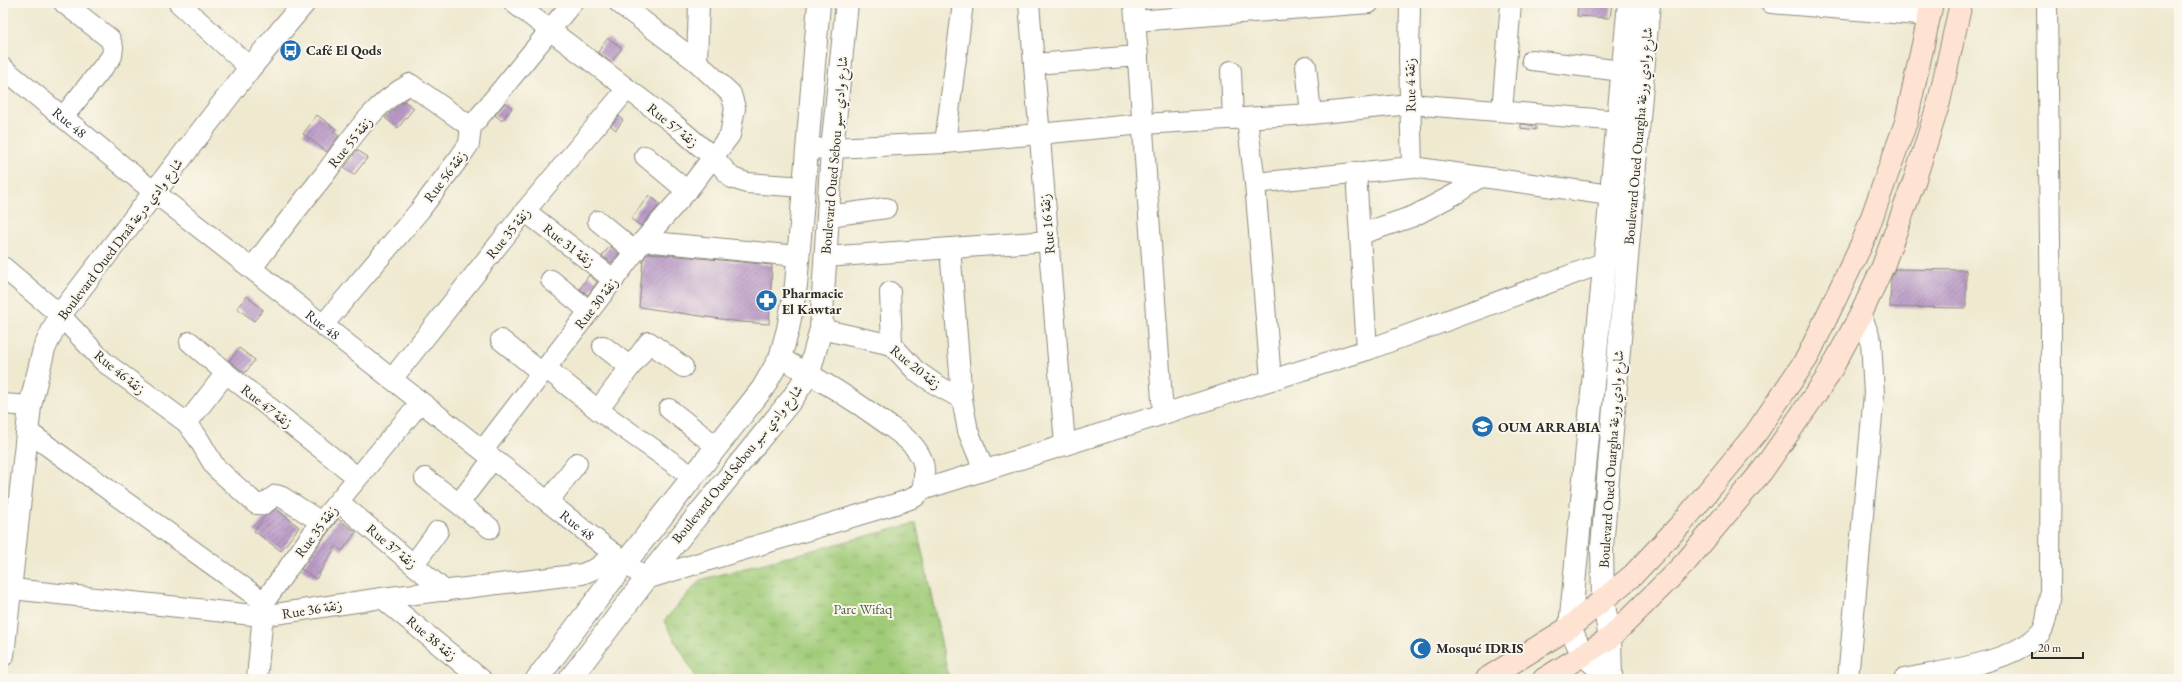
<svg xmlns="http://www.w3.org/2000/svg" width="2182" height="682" font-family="'EB Garamond',Amiri,serif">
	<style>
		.park { fill: url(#park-tufts); stroke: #657a50 }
		.building { fill: url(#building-hatch) }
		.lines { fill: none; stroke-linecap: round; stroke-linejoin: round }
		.minor-casing { stroke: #8d8a7e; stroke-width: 22 }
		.tertiary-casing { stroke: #8d8a7e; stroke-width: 24 }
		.secondary-casing { stroke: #8d8a7e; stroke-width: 24 }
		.minor { stroke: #fff; stroke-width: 20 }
		.tertiary { stroke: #fff; stroke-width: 22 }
		.secondary { stroke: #fee3d2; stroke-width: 22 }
		.labels { text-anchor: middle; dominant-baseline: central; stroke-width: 4; stroke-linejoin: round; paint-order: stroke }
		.poi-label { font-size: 14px; font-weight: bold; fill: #2b2b2b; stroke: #fbf7ec; text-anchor: start }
		.street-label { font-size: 14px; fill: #2b2b2b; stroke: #fbf7ec }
		.park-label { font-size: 14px; fill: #4e5b42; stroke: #fbf7ec }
	</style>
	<defs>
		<pattern id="park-tufts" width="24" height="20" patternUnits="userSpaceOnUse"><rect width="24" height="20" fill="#9fca76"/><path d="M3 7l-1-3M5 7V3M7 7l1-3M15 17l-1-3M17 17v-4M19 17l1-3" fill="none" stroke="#82a461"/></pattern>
		<pattern id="building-hatch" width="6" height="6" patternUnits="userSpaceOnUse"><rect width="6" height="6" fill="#b99ac7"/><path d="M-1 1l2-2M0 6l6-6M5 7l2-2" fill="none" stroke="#977ea2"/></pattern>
	</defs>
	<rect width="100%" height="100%" fill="#fbf7ec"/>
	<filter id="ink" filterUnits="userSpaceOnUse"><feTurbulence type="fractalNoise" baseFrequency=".025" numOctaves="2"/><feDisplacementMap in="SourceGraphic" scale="8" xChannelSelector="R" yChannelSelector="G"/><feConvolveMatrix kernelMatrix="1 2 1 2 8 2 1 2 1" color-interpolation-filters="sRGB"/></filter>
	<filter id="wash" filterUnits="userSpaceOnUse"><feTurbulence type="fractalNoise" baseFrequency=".012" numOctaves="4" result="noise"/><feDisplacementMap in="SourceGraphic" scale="16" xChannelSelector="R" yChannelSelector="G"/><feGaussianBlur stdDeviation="0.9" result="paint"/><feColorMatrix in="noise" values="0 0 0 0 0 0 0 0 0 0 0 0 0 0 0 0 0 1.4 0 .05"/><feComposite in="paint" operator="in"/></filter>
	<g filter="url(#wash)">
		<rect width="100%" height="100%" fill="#efe9d0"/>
		<path class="park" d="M916,523L949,679H697L664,621L700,580Z"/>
		<g id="blocks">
			<path class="building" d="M1578,3H1612L1610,18L1577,16Z
				M608,38L622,48L611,62L598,52Z
				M404,101L414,108L398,128L385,118Z
				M505,103L512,108L502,121L495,115Z
				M317,115L336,129L333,132L339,136L327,152L303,134Z
				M619,116L623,120L616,130L611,126Z
				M1521,124L1536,126V130L1521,128Z
				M357,150L368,157L354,175L344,168Z
				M649,195L660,204L641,226L631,219Z
				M610,246L619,254L611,263L602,256Z
				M648,253L772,265L769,324L741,322L639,307L643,260Z
				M1895,269L1966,270V308L1890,307L1891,279Z
				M589,275L597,282L588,295L580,289Z
				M247,296L263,310L254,321L237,308Z
				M239,348L255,360L245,373L229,361Z
				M276,509L299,527L281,551L254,531L266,515Z
				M338,519L356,532L342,551L336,546L316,579L301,569Z"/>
		</g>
	</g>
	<g filter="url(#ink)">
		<use href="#blocks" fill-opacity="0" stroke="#8d8a7e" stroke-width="1"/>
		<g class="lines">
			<defs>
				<g id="minor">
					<path d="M179,3L250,68"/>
					<path d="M514,3L674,124L714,158L732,178L747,183L805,187"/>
					<path d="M1029,3L1065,445"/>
					<path d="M1134,3L1163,414"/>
					<path d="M1410,3L1409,58L1412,167"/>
					<path d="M1771,3L1930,16"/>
					<path d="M1136,21L1369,3"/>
					<path d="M1532,60L1622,71"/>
					<path d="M697,62L699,3"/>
					<path d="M1034,64L1138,56"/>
					<path d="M1306,66L1311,114"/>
					<path id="s1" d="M3,68L154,192L646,579L902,502L915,497L922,490L1367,350L1603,263"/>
					<path d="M1231,71L1233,119"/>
					<path d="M1502,111L1511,3"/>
					<path d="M63,117L112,56L113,47L110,39L64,3"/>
					<path d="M1247,119L1255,183L1271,380"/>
					<path d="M945,143L963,3"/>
					<path d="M808,149L945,143L1143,124L1311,114L1410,104L1633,122"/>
					<path d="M645,156L687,191"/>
					<path d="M1356,172L1367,350"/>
					<path d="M1255,183L1412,167L1610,195"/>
					<path d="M525,211L614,280"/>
					<path d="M829,216L886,208"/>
					<path d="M598,221L635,252"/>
					<path d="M1361,234L1414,216L1457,193L1479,178"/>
					<path d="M643,241L797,256"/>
					<path d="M950,248L962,399L968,431L984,470"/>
					<path d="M825,257L1049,241"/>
					<path d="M3,267L60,315L104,362L187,423L198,438L215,467L256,504H264L276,495L282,497L321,522"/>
					<path d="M252,268C276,236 300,205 325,174C349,141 374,103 410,84L471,127"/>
					<path d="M551,280L589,311"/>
					<path d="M890,292L892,345"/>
					<path d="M323,325L420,210L460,157L469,144L471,127L572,3"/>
					<path d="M821,329L892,345L915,370L935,384L962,399"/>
					<path d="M501,340L542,373"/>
					<path d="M190,342L226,373L357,477"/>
					<path d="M603,346L630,367"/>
					<path d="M780,358C816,377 851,398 884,422C896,431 910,439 918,452C926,464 925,476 922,490"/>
					<path d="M546,368L598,410L693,477"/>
					<path d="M392,379L525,211L627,89"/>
					<path d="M3,404L30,406"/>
					<path d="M669,409L717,447"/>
					<path d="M598,410L649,342L683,367"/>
					<path d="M187,423L226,373"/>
					<path d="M27,431L264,602"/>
					<path d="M483,450L643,241L687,191L730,135L735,108L731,94L697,62L619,3"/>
					<path d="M425,478L490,528"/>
					<path d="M339,502L445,591"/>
					<path d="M548,502L577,463"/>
					<path d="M459,503L493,459"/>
					<path d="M414,564L438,531"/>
					<path d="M3,588L262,616L382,598L582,574L597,568L615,554"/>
					<path d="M382,598L481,679"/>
					<path d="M257,679L264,602L321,522L420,403"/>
					<path d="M1848,679L1874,394L1871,341L1861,314"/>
					<path d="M1904,679C1942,671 2015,663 2041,632C2046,626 2049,602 2050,593L2051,322L2047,3"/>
				</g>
				<path id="tertiary" d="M3,655L30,406L44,349L60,315L250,68L304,3
					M1611,678L1610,638L1603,600L1602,547L1649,3
					M537,679L614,577L763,388L780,358L788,329L796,285L819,3
					M570,679L646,579L792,399L809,373L821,329L832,149L847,3
					M1612,679L1582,654L1570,627L1629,3"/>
				<path id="secondary" d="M1486,679L1570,627L1633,575L1682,523L1756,433L1807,358L1864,239L1906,122L1932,3
					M1544,679L1610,638L1685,563L1762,471L1826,379L1861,314L1883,266L1915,179L1939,102L1961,3"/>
			</defs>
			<use href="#minor" class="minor-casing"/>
			<use href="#tertiary" class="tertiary-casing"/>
			<use href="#secondary" class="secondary-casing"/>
			<use href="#minor" class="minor"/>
			<use href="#tertiary" class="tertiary"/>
			<use href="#secondary" class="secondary"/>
		</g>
	</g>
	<defs>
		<symbol id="bus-disc" viewBox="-11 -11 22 22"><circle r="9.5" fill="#1f6fb2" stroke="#fbf7ec"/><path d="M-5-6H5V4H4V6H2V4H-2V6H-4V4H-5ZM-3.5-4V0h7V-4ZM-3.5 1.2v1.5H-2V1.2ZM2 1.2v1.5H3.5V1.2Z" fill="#fff"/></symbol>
		<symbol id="pharmacy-disc" viewBox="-11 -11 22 22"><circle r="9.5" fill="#1f6fb2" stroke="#fbf7ec"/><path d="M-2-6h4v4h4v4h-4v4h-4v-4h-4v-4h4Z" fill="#fff"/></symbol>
		<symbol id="school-disc" viewBox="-11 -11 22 22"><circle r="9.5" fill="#1f6fb2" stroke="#fbf7ec"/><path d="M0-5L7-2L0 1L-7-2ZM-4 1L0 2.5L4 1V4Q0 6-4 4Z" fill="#fff"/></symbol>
		<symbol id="mosque-disc" viewBox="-11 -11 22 22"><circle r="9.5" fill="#1f6fb2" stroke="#fbf7ec"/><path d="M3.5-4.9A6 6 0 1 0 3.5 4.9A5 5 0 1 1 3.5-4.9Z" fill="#fff"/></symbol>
	</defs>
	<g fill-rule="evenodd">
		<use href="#bus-disc" x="278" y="38" width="25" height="25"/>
		<use href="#pharmacy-disc" x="754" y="288" width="25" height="25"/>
		<use href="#school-disc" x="1470" y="414" width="25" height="25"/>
		<use href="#mosque-disc" x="1408" y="636" width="25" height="25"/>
	</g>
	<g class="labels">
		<g class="poi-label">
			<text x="306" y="50">Café El Qods</text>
			<text x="782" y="293">Pharmacie<tspan x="782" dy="16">El Kawtar</tspan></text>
			<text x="1498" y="427">OUM ARRABIA</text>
			<text x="1436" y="648">Mosqué IDRIS</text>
		</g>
		<g class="street-label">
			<text transform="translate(1410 85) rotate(-91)">Rue 4 زنقة</text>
			<text stroke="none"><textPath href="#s1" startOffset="86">Rue 48</textPath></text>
			<text transform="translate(673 125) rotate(39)">Rue 57 زنقة</text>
			<text transform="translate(1638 136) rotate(-85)">Boulevard Oued Ouargha شارع وادي ورغة</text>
			<text transform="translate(350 142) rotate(-51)">Rue 55 زنقة</text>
			<text transform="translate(834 155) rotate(-85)">Boulevard Oued Sebou شارع وادي سبو</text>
			<text transform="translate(445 176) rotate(-53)">Rue 56 زنقة</text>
			<text transform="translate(1047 224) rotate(-95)">Rue 16 زنقة</text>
			<text transform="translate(508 233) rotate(-51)">Rue 35 زنقة</text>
			<text transform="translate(120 239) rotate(-53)">Boulevard Oued Draâ شارع وادي درعة</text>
			<text transform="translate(569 245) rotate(38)">Rue 31 زنقة</text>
			<text transform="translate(596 303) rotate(-52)">Rue 30 زنقة</text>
			<text stroke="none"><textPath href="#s1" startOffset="410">Rue 48</textPath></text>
			<text transform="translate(916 367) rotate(39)">Rue 20 زنقة</text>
			<text transform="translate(120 372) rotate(39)">Rue 46 زنقة</text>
			<text transform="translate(267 406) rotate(38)">Rue 47 زنقة</text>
			<text transform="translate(1611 459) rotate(-86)">Boulevard Oued Ouargha شارع وادي ورغة</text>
			<text transform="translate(737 464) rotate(-51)">Boulevard Oued Sebou شارع وادي سبو</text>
			<text stroke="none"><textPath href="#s1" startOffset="734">Rue 48</textPath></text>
			<text transform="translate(316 531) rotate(-53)">Rue 35 زنقة</text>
			<text transform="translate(392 546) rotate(40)">Rue 37 زنقة</text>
			<text transform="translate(312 609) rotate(-9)">Rue 36 زنقة</text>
			<text transform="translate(432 638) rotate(40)">Rue 38 زنقة</text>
		</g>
		<g class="park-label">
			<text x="863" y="609">Parc Wifaq</text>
		</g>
	</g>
	<rect width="2182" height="682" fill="none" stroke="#fbf7ec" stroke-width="16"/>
	<path d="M2032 652v6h51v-6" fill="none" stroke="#2b2b2b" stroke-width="2"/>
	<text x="2038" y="652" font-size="12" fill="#2b2b2b" stroke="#fbf7ec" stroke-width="3" paint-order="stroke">20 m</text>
</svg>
